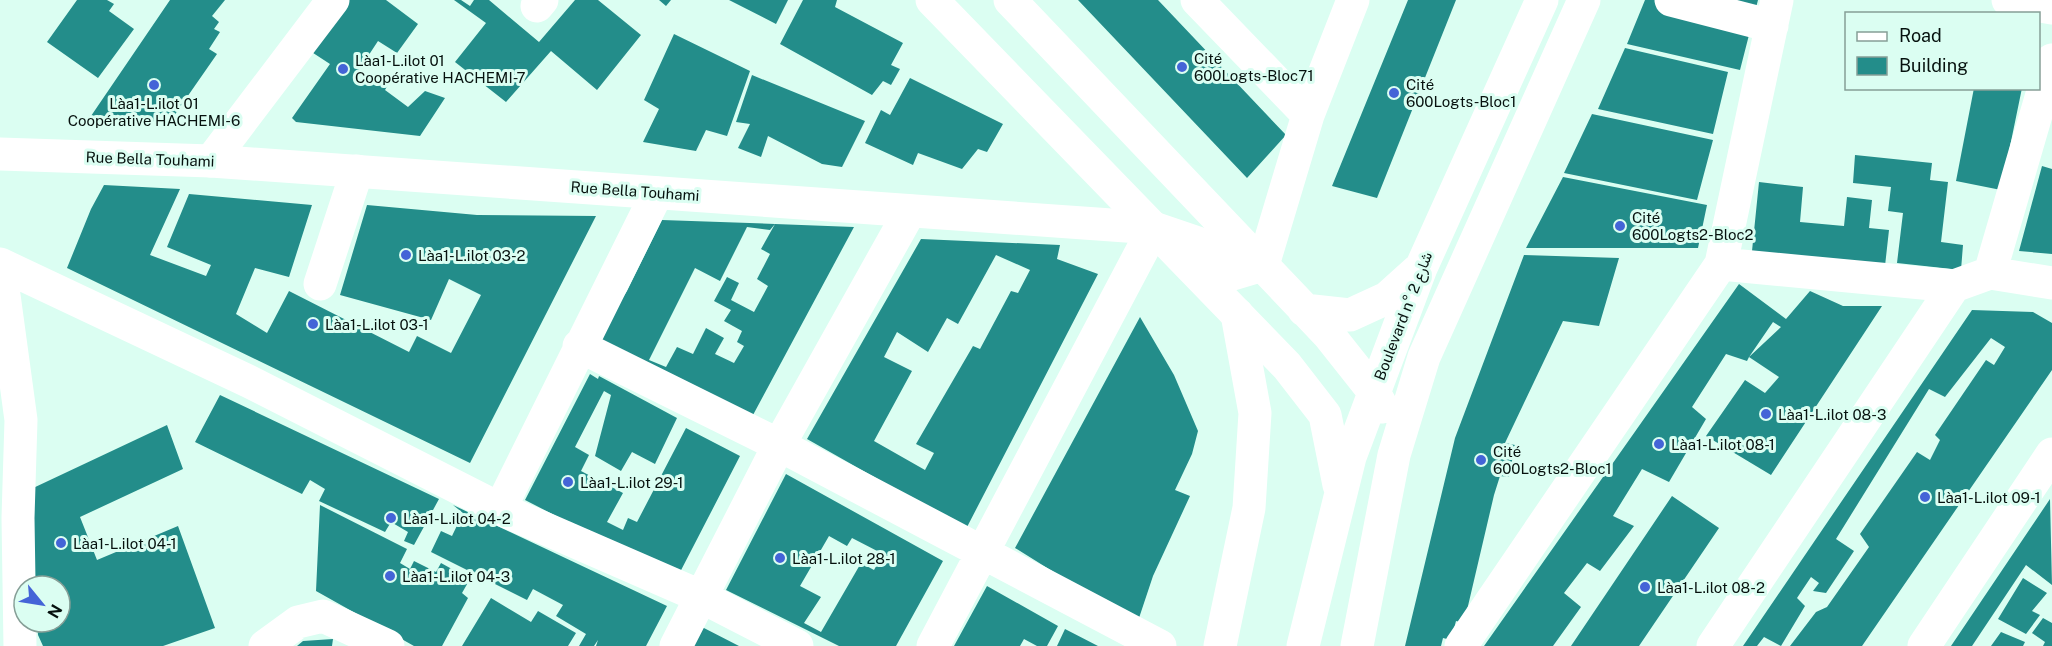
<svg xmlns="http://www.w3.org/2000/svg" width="2052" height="646" font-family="'Public Sans',Vazirmatn,sans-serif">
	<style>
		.building { fill: #238d8a; fill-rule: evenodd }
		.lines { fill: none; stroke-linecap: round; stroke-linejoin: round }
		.minor { stroke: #fff; stroke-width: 33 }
		.tertiary { stroke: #fff; stroke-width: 33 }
		.secondary { stroke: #fff; stroke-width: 33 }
		.poi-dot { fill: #4464d7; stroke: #dbfef2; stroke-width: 2 }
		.labels { text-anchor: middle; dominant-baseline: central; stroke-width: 6; stroke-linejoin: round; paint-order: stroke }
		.poi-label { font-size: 15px; fill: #06110e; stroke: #dbfef2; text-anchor: start }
		.street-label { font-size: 15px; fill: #06110e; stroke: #dbfef2 }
	</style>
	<rect width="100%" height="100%" fill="#dbfef2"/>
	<path class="building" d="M77,0H107L114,4L109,11L134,29L98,78L47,42Z
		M170,0H225L212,16L219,22L214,29L220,32L209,49L217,54L169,123L91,116Z
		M346,0H386L418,24L397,53L378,41L353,79L363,85L375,74L389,83L385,90L408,107L425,91L445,98L420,136L296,122L292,118L330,64L307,49Z
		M454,0H461L470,6L474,0H489L539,42L575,0H598L641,35L597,90L551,51L506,102L455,62L486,23Z
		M659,0H671L666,6Z
		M729,0H788L776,24Z
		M803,0H837L835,7L903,43L891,65L900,69L891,85L883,81L872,95L780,44Z
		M1078,0H1158L1286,135L1247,178Z
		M1408,0H1456L1377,198L1332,186Z
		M1645,0H1758L1740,70L1627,44Z
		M674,34L750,71L727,136L706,130L696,151L643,142L659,109L644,100Z
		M1625,48L1728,72L1713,134L1598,109Z
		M752,75L865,121L842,167L822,164L768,136L761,157L738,148L750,124L736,122Z
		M910,78L1003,124L987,152L978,149L962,169L918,153L913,165L865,143L881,110L890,115Z
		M1974,88H2022L2001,190L1956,181Z
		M1592,114L1713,140L1697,200L1564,173Z
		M1855,155L1932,163L1930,180L1948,182L1941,242L1963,245L1961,270L1897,263L1903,213L1888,211L1891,187L1853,183Z
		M2042,166L2052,169V254L2019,251Z
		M1563,177L1707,205L1698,248H1526Z
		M1759,182L1803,187L1800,222L1844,226L1847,197L1872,200L1869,228L1889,230L1885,266L1752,251Z
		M104,185L180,189L150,255L206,276L211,265L167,247L189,194L312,205L289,277L255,268L236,314L267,333L289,291L409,352L417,336L451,353L481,295L449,279L431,320L340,295L367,205L477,215L596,216L470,463L67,268L91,209Z
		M662,220L775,224L770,230L747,227L720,281L695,268L649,360L666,367L677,347L693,354L706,328L724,338L715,354L734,363L744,346L737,342L742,331L724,321L731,310L714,301L727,277L739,283L731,300L754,312L768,286L757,279L770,254L761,249L775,224L854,227L753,415L596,339L627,291Z
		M921,239L1060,245L1057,259L1098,274L966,529L807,439ZM996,255L1030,270L1018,293L1011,291L980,349L973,346L916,444L934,453L925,470L874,441L912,371L884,357L897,332L928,352L947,318L958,324Z
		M1524,255L1619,258L1599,326L1563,321L1505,443L1515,445L1509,477L1500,476L1494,495L1464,623L1456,621L1451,640L1443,638L1441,646H1405L1455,438Z
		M1739,284L1786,319L1810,291L1843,306H1882L1771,475L1706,436L1745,380L1765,393L1779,377L1749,357L1747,361L1726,354L1692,407L1706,419L1669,482L1642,469L1613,516L1634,526L1600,571L1587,563L1564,593L1581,607L1553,646H1484ZM1773,322L1781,327L1749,357Z
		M1972,310L2033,312L2052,323V370L1862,646H1790L1816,612L1827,607L1869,547L1860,534L1917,452L1930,460L1940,440L1935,435L1986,360L1994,365L2005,347L1991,338L1945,397L1929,389L1836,539L1854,551L1826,593L1813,591L1819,583L1811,577L1797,598L1805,606L1781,646L1764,637L1757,646H1743Z
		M1140,317L1174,375L1198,431L1192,454L1175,490L1190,496L1153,576L1137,624L1015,548Z
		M590,374L598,379L599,376L677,418L655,464L632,452L621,471L595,456L611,395L604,391L575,447L589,455L581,471L623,493L607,522L623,530L628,518L637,522L686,428L740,456L677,578L525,500Z
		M220,395L439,499L414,545L404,541L408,532L391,522L385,532L319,501L325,489L310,480L302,494L195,442Z
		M167,425L183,469L80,517L97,560L178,526L215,628L163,646H43L38,635L37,622H60V586H35L31,489Z
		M786,474L943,561L896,646H839L726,590ZM829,536L847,546L852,538L883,554L874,570L861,563L821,632L804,623L821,597L800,586Z
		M1672,496L1719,528L1639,646H1571Z
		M2050,499L2052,585L2026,565L1972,646H1951Z
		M320,505L407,549L400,563L410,569L414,561L436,572L441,563L470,579L462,593L468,598L442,646H414L316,591Z
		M453,505L667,606L646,646H596L598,640L594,646H579L586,634L556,616L563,605L533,589L527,600L431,552L441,531L452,536L463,513Z
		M2023,578L2047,593L2032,611L2040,615L2026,634L1998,619Z
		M987,586L1058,626L1047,646H1037L1024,639L1020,646H954Z
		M491,598L531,622L538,611L576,633L568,646H462Z
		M2043,618L2052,623V646H2043L2045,642L2032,633Z
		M702,627L739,646H692Z
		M1065,629L1098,646H1057Z
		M2001,632L2025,642L2023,646H1991Z
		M333,639L332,646H297L303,641Z"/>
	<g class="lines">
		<path class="minor" d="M1197,0L1308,115
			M1671,0L1772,26
			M2008,0L2052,8
			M537,6L542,0
			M211,161L333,0
			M0,264L248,381L500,509L702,597L797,646
			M1721,264L1954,286L1990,273L2052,283
			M0,266L21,420L18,518L20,646
			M1990,273L2052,60
			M1206,282L1263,265L1308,115L1353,0
			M320,284L357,171
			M579,346L779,445L1160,646
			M500,509L657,193
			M265,646L298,622L323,616L388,646
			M676,646L779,445L910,211
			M933,646L1154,228
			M1220,646L1249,508L1255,413L1237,314
			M1461,646L1721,264L1777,0
			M1713,646L1954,286
			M1924,646L2052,454"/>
		<path class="tertiary" d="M0,154L211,161L1154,228L1263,265"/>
		<path class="secondary" d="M932,0L1287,366L1325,415L1339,485
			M1010,0L1328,334L1374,392L1382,407
			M1304,310L1350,315L1387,298L1417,271
			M1303,646L1350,457L1421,268L1542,0
			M1357,646L1394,455L1424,357L1584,0"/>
	</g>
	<g class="poi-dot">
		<circle cx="1182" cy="67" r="6"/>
		<circle cx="343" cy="69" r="6"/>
		<circle cx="154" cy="85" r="6"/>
		<circle cx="1394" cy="93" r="6"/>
		<circle cx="1620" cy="226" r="6"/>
		<circle cx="406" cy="255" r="6"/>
		<circle cx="313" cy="324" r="6"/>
		<circle cx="1766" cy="414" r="6"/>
		<circle cx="1659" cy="444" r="6"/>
		<circle cx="1481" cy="460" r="6"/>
		<circle cx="568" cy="482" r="6"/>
		<circle cx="1925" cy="497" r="6"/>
		<circle cx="391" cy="518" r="6"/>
		<circle cx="61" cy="543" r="6"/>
		<circle cx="780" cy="558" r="6"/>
		<circle cx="390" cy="576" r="6"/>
		<circle cx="1645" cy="587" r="6"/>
	</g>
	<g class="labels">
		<g class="poi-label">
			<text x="1194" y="58">Cité<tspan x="1194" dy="17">600Logts-Bloc71</tspan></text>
			<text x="355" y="60">Làa1-L.ilot 01<tspan x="355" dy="17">Coopérative HACHEMI-7</tspan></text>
			<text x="1406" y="84">Cité<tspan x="1406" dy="17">600Logts-Bloc1</tspan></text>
			<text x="154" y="103" text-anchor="middle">Làa1-L.ilot 01<tspan x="154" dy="17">Coopérative HACHEMI-6</tspan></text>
			<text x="1632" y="217">Cité<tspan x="1632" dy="17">600Logts2-Bloc2</tspan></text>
			<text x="418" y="255">Làa1-L.ilot 03-2</text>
			<text x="325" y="324">Làa1-L.ilot 03-1</text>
			<text x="1778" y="414">Làa1-L.ilot 08-3</text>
			<text x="1671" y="444">Làa1-L.ilot 08-1</text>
			<text x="1493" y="451">Cité<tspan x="1493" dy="17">600Logts2-Bloc1</tspan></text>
			<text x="580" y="482">Làa1-L.ilot 29-1</text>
			<text x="1937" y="497">Làa1-L.ilot 09-1</text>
			<text x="403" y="518">Làa1-L.ilot 04-2</text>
			<text x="73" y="543">Làa1-L.ilot 04-1</text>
			<text x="792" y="558">Làa1-L.ilot 28-1</text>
			<text x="402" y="576">Làa1-L.ilot 04-3</text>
			<text x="1657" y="587">Làa1-L.ilot 08-2</text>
		</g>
		<g class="street-label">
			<text transform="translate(150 159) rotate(2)">Rue Bella Touhami</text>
			<text transform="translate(635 191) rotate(4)">Rue Bella Touhami</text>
			<text transform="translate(1403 316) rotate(-69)">Boulevard n° شارع 2</text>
		</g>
	</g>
	<rect x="1845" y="12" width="195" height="78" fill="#dbfef2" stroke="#869f97" stroke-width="1.5"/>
	<rect x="1857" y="32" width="30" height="9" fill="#ffffff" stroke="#869f97" stroke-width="1.5"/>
	<text x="1899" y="42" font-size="18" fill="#06110e">Road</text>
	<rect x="1857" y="57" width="30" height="18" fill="#238d8a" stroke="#869f97" stroke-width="1.5"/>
	<text x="1899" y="72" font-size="18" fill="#06110e">Building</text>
	<g transform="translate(42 604) rotate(120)"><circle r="28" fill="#dbfef2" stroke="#869f97" stroke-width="1.5"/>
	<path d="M0-4.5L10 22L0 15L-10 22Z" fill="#4464d7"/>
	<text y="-9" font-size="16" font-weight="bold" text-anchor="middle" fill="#06110e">N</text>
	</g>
</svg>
